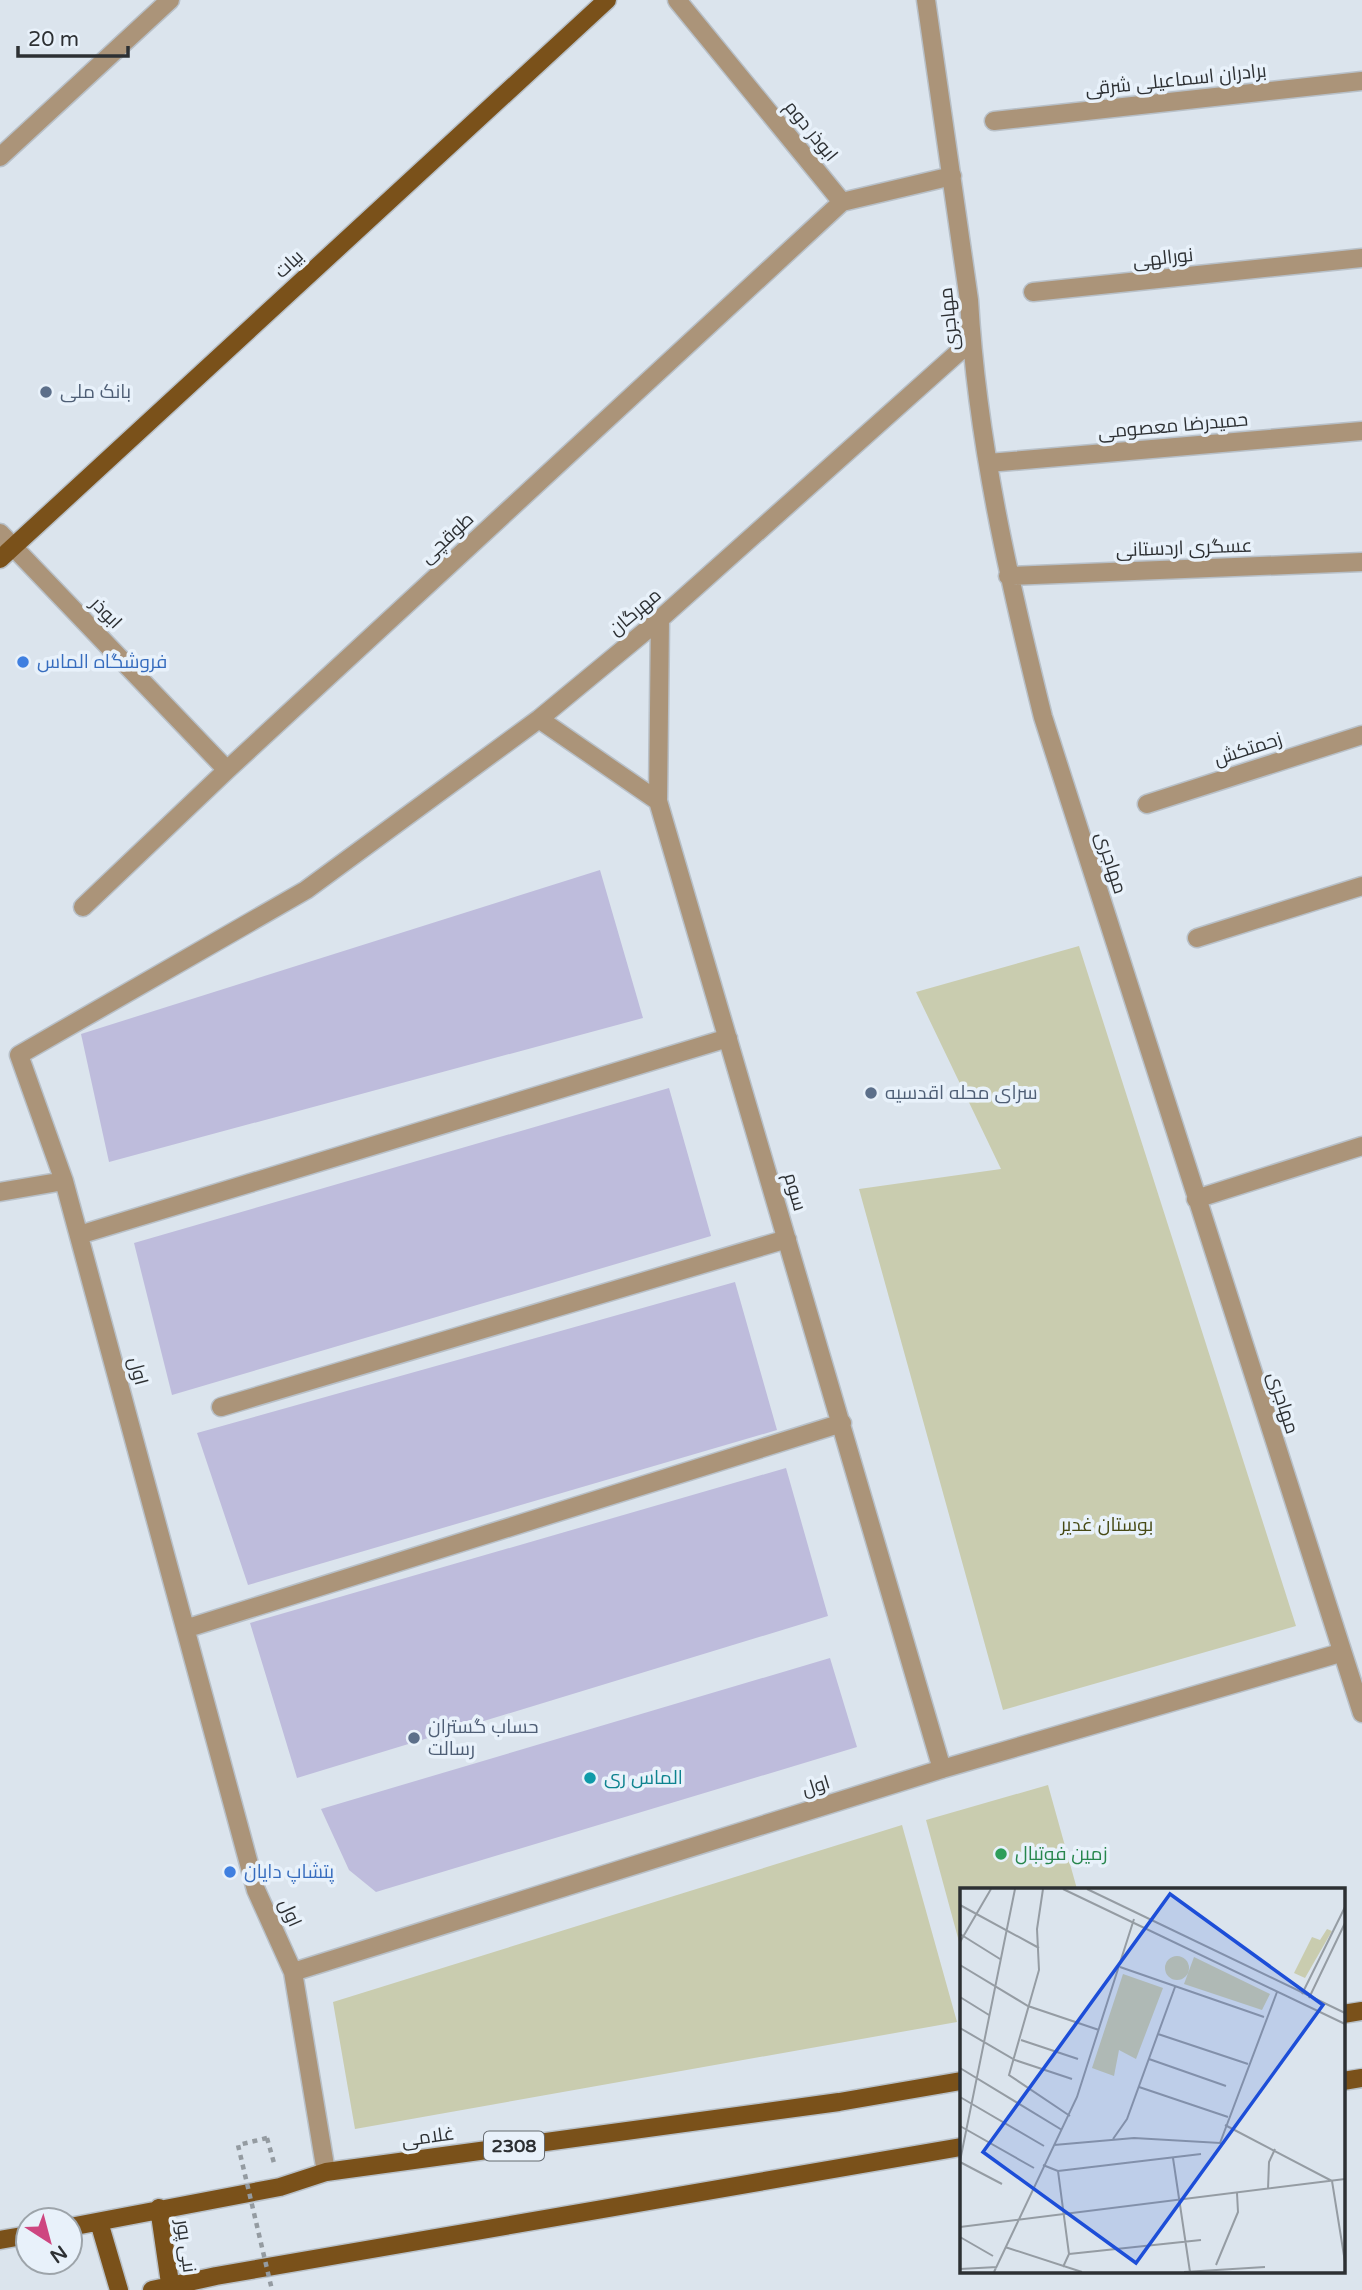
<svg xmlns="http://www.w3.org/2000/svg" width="1362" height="2290" font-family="'Varela Round',Cairo,sans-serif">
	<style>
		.green { fill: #c9ccaf }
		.building { fill: #bebcdc }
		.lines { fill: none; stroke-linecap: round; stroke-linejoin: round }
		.minor-casing { stroke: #b8c0c8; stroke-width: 21 }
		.major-casing { stroke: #b8c0c8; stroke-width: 21 }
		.path { stroke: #949ba1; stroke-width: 4.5; stroke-dasharray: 5 5; stroke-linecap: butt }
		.minor { stroke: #ab9479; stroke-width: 18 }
		.major { stroke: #7a511a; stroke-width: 18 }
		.path-bridge { stroke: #949ba1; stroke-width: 4.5; stroke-dasharray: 5 5; stroke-linecap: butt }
		.service-dot { fill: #5c6f8a; stroke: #e8f1fa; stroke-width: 2.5 }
		.shop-dot { fill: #3f7fe0; stroke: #e8f1fa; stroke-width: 2.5 }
		.culture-dot { fill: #0f9aa8; stroke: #e8f1fa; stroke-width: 2.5 }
		.leisure-dot { fill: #2e9e5b; stroke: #e8f1fa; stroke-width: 2.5 }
		.labels { text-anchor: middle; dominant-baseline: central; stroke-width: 7; stroke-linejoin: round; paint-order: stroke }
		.shield { fill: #e8f1fa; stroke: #656a6f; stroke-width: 2 }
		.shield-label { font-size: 18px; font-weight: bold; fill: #2d3033 }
		.street-label { font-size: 19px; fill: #2d3033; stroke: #e8f1fa }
		.service-label { font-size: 19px; fill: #4e5e75; stroke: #e8f1fa; text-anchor: start }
		.shop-label { font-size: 19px; fill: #366cbe; stroke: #e8f1fa; text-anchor: start }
		.park-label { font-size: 19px; fill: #474a15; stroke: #e8f1fa }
		.culture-label { font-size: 19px; fill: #0d838f; stroke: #e8f1fa; text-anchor: start }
		.leisure-label { font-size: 19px; fill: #27864d; stroke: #e8f1fa; text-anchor: start }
		.inset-road { fill: none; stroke: #959ca3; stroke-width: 2 }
		.view { fill: #1d4ed8; fill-opacity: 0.15; stroke: #1d4ed8; stroke-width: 3.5 }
		.inset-edge { fill: none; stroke: #2d3033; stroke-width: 3.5 }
	</style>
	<rect width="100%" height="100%" fill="#dbe4ed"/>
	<path class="green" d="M1079,946L1296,1626L1003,1710L859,1189L1001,1169L916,992Z
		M1048,1785L1077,1889H961V1949L926,1820Z
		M902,1825L957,2022L355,2129L333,2002Z"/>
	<path class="building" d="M600,870L643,1018L109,1162L81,1034Z
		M669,1088L711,1236L172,1395L134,1243Z
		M735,1282L777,1430L248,1585L197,1433Z
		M786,1468L828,1616L297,1778L250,1623Z
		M830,1658L857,1747L376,1892L349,1870L321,1809Z"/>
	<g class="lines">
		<defs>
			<path id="minor" d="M677,0L842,202L952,176
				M926,0L969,300C977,442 1009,580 1043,717L1362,1713
				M994,121L1362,81
				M0,157L170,0
				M1033,292L1362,258
				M988,463L1362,431
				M0,533L227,770
				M1008,576L1362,562
				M660,619L658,801L942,1769
				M539,719L658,801
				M1147,804L1362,735
				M83,907L227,770L842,202
				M1197,938L1362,886
				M0,1192L64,1181
				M1196,1199L1362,1146
				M79,1235L728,1038
				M221,1407L787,1239
				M188,1628L842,1423
				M293,1972L942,1769L1340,1653
				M326,2172L293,1972L256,1890L64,1181L19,1055L306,890L539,719L660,619L971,341"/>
			<path id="major" d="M0,559L607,0
				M1343,2014L1362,2011
				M1343,2081L1362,2078
				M159,2208L171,2290
				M99,2222L119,2290
				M70,2227L280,2187L326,2172L839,2102L961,2081
				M0,2240L28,2235
				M152,2290L216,2276L961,2147"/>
		</defs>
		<use href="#minor" class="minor-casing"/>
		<use href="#major" class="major-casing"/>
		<path class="path" d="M267,2138L274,2163"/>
		<use href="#minor" class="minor"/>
		<use href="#major" class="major"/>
		<path class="path-bridge" d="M267,2138L238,2145L272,2290"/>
	</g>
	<g class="service-dot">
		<circle cx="46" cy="392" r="7"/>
		<circle cx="871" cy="1093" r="7"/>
		<circle cx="414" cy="1738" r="7"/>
	</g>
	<g class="shop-dot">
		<circle cx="23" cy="662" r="7"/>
		<circle cx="230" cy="1872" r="7"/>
	</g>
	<circle class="culture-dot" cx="590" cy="1778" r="7"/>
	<circle class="leisure-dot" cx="1001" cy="1854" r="7"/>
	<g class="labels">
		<rect class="shield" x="484" y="2131.5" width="60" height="29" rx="5"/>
		<g class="shield-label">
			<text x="514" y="2146">2308</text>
		</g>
		<g class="street-label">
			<text transform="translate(1176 80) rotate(-6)">برادران اسماعیلی شرقی</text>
			<text transform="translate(811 131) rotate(51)">ابوذر دوم</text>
			<text transform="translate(1163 258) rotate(-6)">نورالهی</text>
			<text transform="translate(289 264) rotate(-43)">بیات</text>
			<text transform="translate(949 319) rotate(-96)">مهاجری</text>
			<text transform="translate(1173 426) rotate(-5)">حمیدرضا معصومی</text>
			<text transform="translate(447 538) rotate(-43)">طوقچی</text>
			<text transform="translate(1184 548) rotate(-2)">عسگری اردستانی</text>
			<text transform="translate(635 612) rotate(-40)">مهرگان</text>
			<text transform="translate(106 613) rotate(46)">ابوذر</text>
			<text transform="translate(1248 749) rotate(-18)">زحمتکش</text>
			<text transform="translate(1111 863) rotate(72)">مهاجری</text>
			<text transform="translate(795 1192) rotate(74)">سوم</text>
			<text transform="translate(138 1371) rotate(75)">اول</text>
			<text transform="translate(1283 1403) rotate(72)">مهاجری</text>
			<text transform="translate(816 1786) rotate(-17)">اول</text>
			<text transform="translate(290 1913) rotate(66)">اول</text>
			<text transform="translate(428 2137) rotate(-8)">غلامی</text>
			<text transform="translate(186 2246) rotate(82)">نبی پور</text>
		</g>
		<g class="service-label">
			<text x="60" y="392">بانک ملی</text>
			<text x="885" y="1093">سرای محله اقدسیه</text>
			<text x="428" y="1727">حساب گستران<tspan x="428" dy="22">رسالت</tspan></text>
		</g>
		<g class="shop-label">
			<text x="37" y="662">فروشگاه الماس</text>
			<text x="244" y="1872">پتشاپ دایان</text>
		</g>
		<g class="park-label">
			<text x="1107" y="1525">بوستان غدیر</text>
		</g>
		<g class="culture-label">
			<text x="604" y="1778">الماس ری</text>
		</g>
		<g class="leisure-label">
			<text x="1015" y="1854">زمین فوتبال</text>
		</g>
	</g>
	<g transform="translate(960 1888)">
		<rect width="385" height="385" fill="#dbe4ed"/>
		<path d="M367,41L372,43L345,90L334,85L352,49L360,52ZM205 80a12 12 0 1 1 24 0a12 12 0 1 1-24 0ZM234,69L310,106L302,122L224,96ZM163,86L203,100L176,171L159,162L154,188L132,180Z" fill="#c9ccaf"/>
		<path class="inset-road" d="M83,1L77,41L79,82L49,187L110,228M103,1L385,136M127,1L385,125M0,17L79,60M0,46L40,71M0,54L31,1M0,77L68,118L139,142M160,79L304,129M342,106L385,19M0,109L29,127M349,110L385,35M0,140L55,172L112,191M198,146L288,176M61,152L118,171M189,171L266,198M0,180L102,242M179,199L268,229M0,209L84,258M265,237L372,293L385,374M0,238L74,280M153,251L167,231L215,99M94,257L174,250L260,255L317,104M213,270L230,384M0,273L55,1M0,274L42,296M83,277L98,283L109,366L103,379M98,283L241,266M308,301L309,274L315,261M0,339L385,291M0,349L33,368M45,359L122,384M109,366L241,352M256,377L278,324L277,305M0,381L37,379M34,384L117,209L174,31M224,384L305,379"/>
		<path class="view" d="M210,6L363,117L176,375L23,264Z"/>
		<rect width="385" height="385" class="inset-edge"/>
	</g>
	<g transform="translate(49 2241) rotate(144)"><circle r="33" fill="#e8f1fa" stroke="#9da4aa" stroke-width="2"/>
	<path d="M0-5L12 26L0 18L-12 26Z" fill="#ce4680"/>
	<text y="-10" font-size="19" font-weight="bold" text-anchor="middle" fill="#2d3033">N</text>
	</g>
	<path d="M18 46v10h110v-10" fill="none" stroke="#2d3033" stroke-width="3.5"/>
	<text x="28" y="46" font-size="21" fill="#2d3033" stroke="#e8f1fa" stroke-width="5" paint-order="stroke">20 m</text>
</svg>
